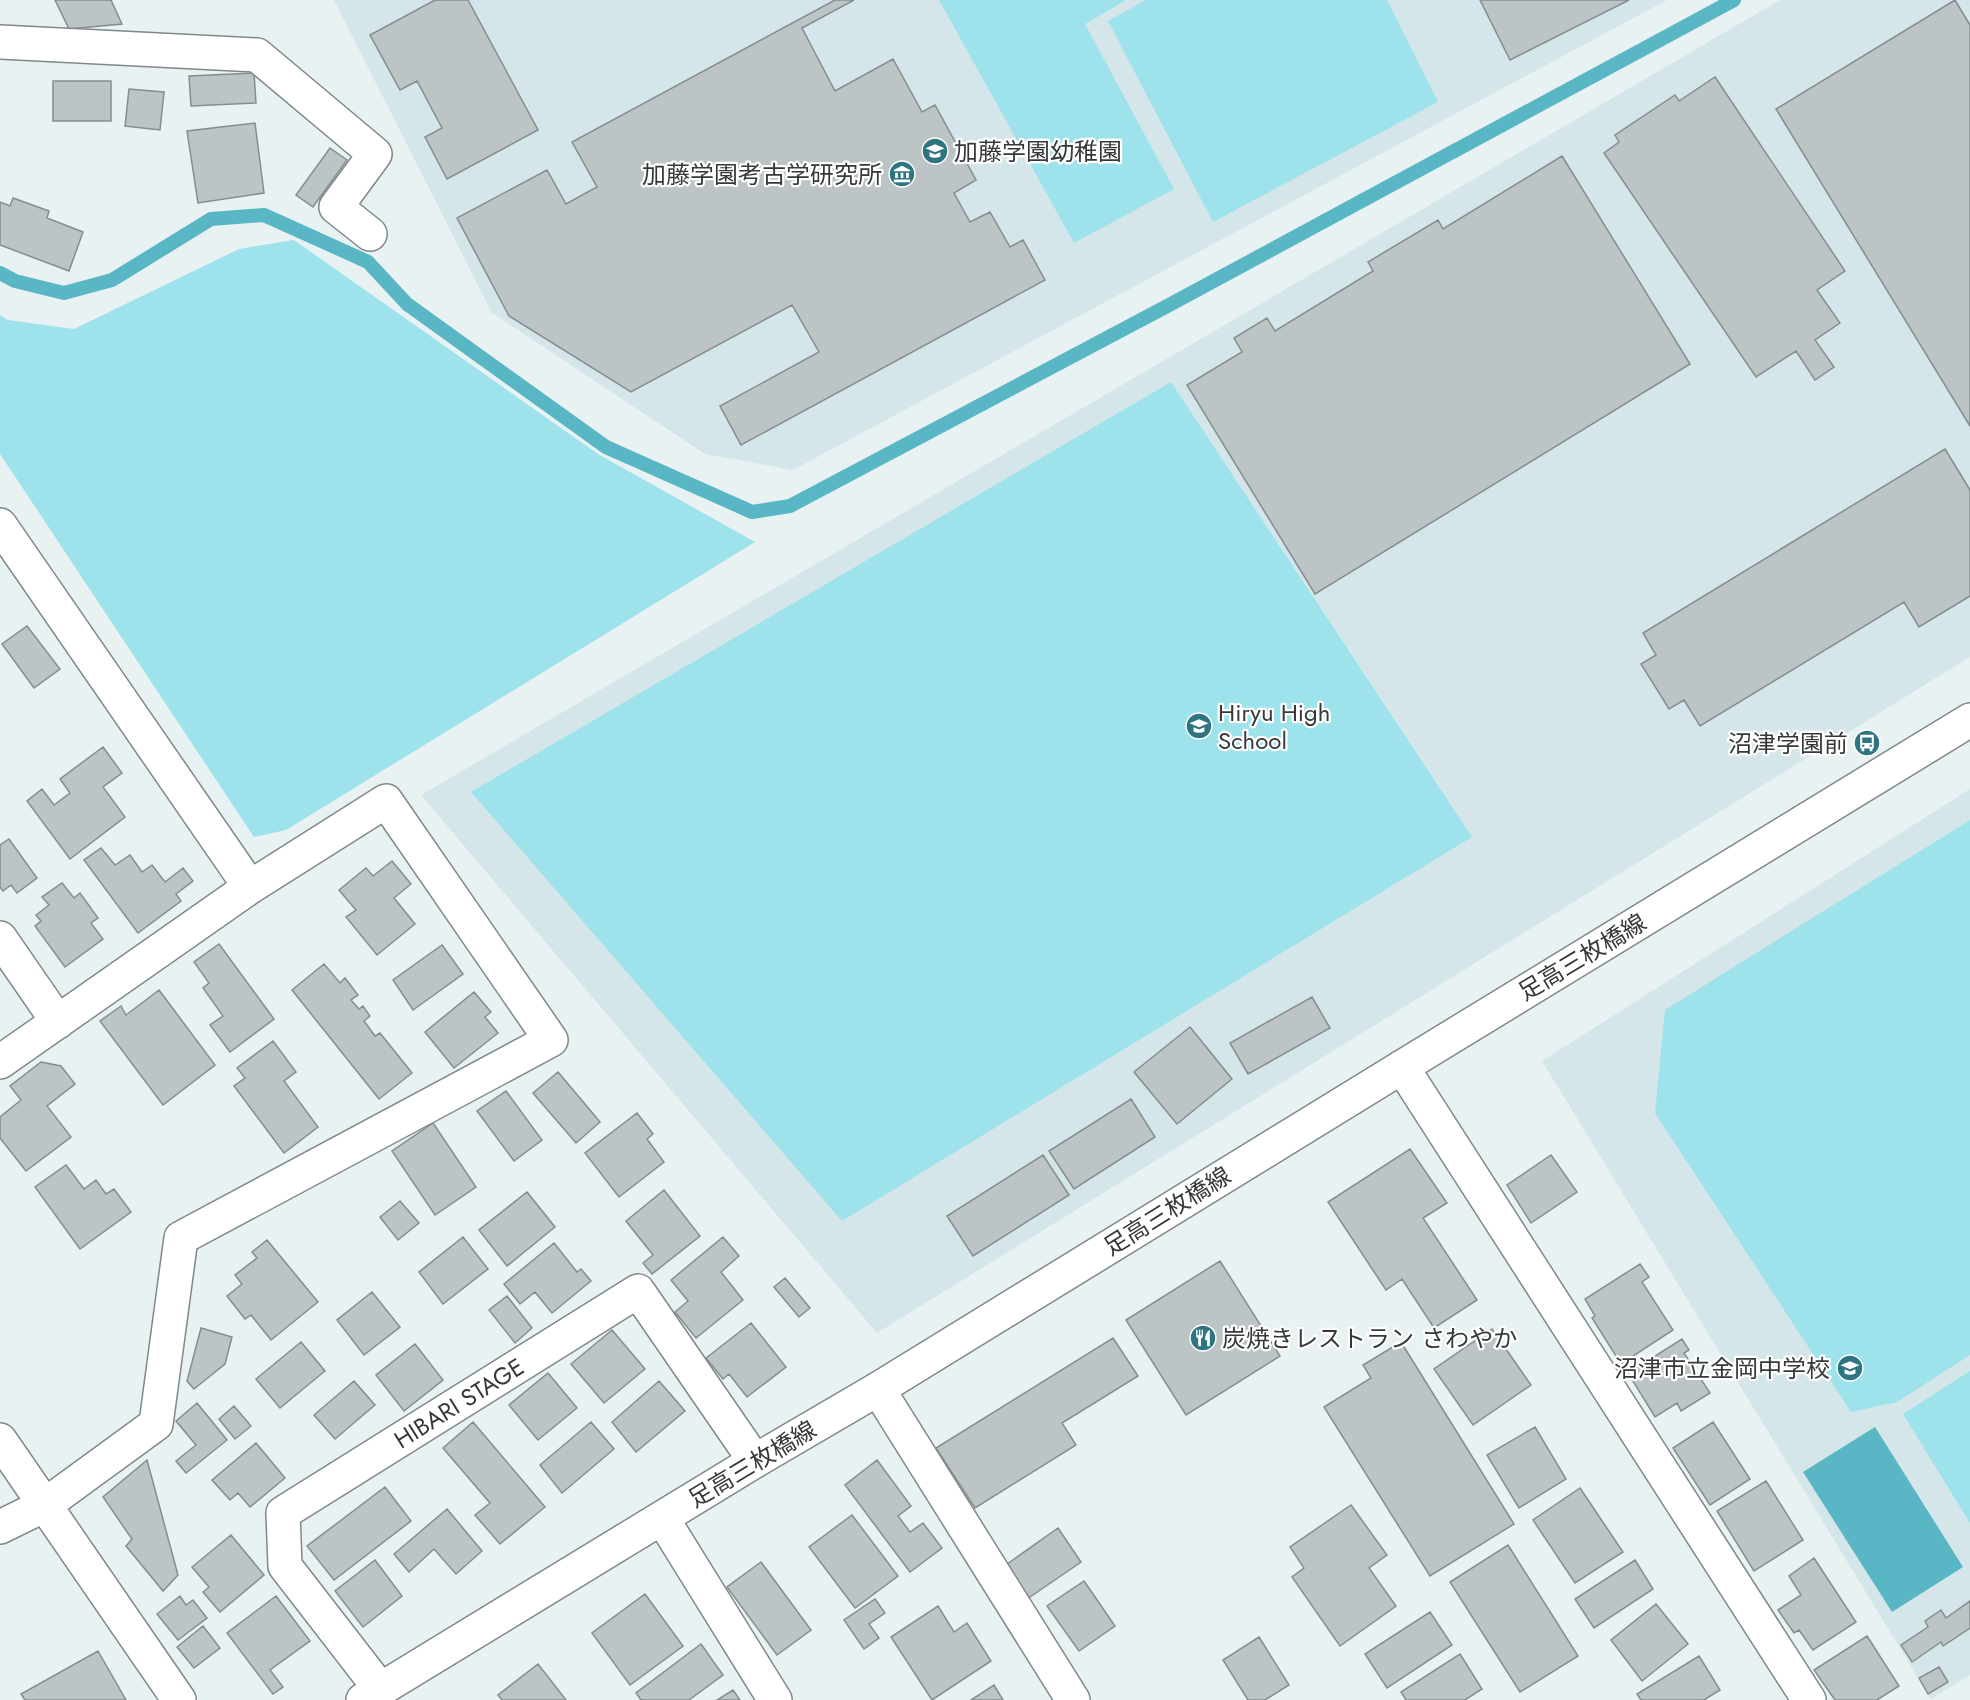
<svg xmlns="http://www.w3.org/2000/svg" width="1970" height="1700" font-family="Jost,'Noto Sans JP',sans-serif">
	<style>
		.built { fill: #d4e6e9 }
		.green { fill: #9ee2ec }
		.water { fill: #59b6c4 }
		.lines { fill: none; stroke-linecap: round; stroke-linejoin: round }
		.stream { stroke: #59b6c4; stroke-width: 14 }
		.building { fill: #bcc4c6; stroke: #858d8e; stroke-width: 1.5 }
		.street-casing { stroke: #808889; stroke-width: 36 }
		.secondary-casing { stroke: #808889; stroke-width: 36 }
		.street { stroke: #fff; stroke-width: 33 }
		.secondary { stroke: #fff; stroke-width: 33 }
		.labels { text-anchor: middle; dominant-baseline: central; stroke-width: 4.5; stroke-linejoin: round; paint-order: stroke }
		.poi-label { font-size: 24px; fill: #36393a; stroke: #fff; text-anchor: start }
		.street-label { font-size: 24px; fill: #36393a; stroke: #fff }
	</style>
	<rect width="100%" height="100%" fill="#e9f2f3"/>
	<path class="built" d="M334,0H1667L793,470L705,454L492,313Z
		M1780,0H1970V657L877,1333L421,795Z
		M1970,789V1675L1931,1699L1542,1061Z"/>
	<path class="green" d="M939,0H1126L1085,24L1174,189L1074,243Z
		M1146,0H1387L1438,102L1213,222L1108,21Z
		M294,240L598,454L755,542L286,830L254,837L0,454V315L8,320L74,329L239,249Z
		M1171,382L1472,837L842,1221L471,792Z
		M1970,820V1355L1897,1402L1851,1412L1655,1113L1665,1010Z
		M1970,1371V1523L1903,1414Z"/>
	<path class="water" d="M1875,1427L1963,1567L1892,1612L1803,1472Z"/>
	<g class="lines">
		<path class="stream" d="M0,273L15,281L64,293L112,280L211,219L264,215L368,262L407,304L606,447L752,512L790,506L1171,304L1734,0"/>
	</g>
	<path class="building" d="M55,0H111L122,24L69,29Z
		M435,0H468L538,130L447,179L425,137L442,128L417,81L400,90L370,35Z
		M835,0H854L802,28L835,91L893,59L922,112L935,105L976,180L954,193L970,222L990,212L1010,247L1023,240L1045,280L741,445L720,406L819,352L792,305L631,392L509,316L457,218L547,170L566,204L597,187L572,142Z
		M1480,0H1629L1510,60Z
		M1955,0L1970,25V426L1776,109Z
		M254,73L256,103L191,106L189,76Z
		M1715,77L1845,271L1817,290L1840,323L1815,340L1834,367L1815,380L1796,351L1756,377L1604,153L1619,142L1615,135L1675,95L1679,101Z
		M53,81H111V121H53Z
		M129,89L164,92L160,130L125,126Z
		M255,123L264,193L198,203L187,131Z
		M330,148L347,160L313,207L296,195Z
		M1562,156L1690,364L1315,594L1187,385L1242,352L1234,338L1267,318L1275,331L1373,271L1368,262L1438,220L1443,229Z
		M13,198L49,211L47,218L83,232L69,271L0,245V202L10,206Z
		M1945,449L1970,490V596L1919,627L1904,602L1700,726L1684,700L1669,709L1641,664L1656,655L1643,633Z
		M27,626L60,669L34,688L2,644Z
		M103,747L122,773L103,787L125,817L70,859L27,801L42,789L54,805L70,793L60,779Z
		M9,839L37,878L17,893L11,885L3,891L0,887V845Z
		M101,848L115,865L130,855L142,872L152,865L165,882L183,868L193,881L176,894L181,901L138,933L84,860Z
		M392,861L411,884L394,898L415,924L377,955L346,917L356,910L339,890L366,868L373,876Z
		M62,883L74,898L80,893L98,918L91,923L103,939L65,967L35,926L41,921L36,915L49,905L42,897Z
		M219,944L274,1019L230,1052L210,1025L223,1016L203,988L209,983L194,962Z
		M442,945L463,974L413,1010L393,980Z
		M324,964L340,983L345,978L358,995L351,1000L359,1009L363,1006L370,1016L364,1021L375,1036L380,1033L412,1073L379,1099L292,990Z
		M159,990L215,1065L163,1105L100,1021L121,1006L126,1015Z
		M474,992L491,1012L485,1017L498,1033L454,1068L425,1032Z
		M1312,997L1330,1028L1248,1074L1230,1043Z
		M1190,1027L1232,1079L1177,1124L1134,1072Z
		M273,1041L296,1072L284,1081L318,1127L284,1153L234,1086L245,1078L237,1068Z
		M41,1062L61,1066L75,1084L47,1106L71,1137L26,1171L0,1138V1117L21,1100L10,1086Z
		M558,1072L600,1122L576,1143L533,1093Z
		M506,1091L542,1140L514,1161L477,1111Z
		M1131,1099L1155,1137L1074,1189L1049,1151Z
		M637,1113L653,1134L647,1139L664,1162L619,1197L585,1153Z
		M433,1123L476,1187L435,1215L392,1151Z
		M1410,1149L1447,1203L1423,1218L1477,1300L1434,1328L1402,1279L1386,1290L1328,1202Z
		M1043,1155L1069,1195L973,1256L947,1216Z
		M1551,1155L1577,1192L1531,1223L1507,1185Z
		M66,1165L84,1189L96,1180L106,1194L114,1189L131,1212L80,1249L35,1187Z
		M664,1190L700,1236L652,1274L643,1263L653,1255L626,1221Z
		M527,1192L555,1227L507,1266L479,1230Z
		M400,1201L419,1223L398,1240L380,1217Z
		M463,1237L488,1269L443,1304L419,1272Z
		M723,1237L739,1256L721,1272L743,1300L696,1338L675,1312L688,1301L671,1280Z
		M267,1240L318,1302L271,1340L251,1315L245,1319L227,1296L242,1284L235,1275L257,1258L252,1252Z
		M554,1243L577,1272L581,1269L591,1281L552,1313L535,1292L520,1304L504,1284Z
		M1220,1261L1280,1356L1186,1415L1126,1320Z
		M1640,1264L1649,1277L1642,1282L1673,1330L1621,1364L1592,1318L1595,1316L1585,1299Z
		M785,1278L810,1308L799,1317L774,1287Z
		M372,1292L400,1327L364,1355L337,1320Z
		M507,1296L532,1328L515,1343L489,1310Z
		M751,1323L786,1367L747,1397L729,1374L723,1379L706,1358Z
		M201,1328L232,1337L225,1364L194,1389L187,1381Z
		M1492,1329L1531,1385L1473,1425L1434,1369Z
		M612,1330L645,1369L604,1403L571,1364Z
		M1113,1338L1138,1376L1062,1423L1076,1445L975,1508L936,1448Z
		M1682,1339L1689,1350L1684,1353L1710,1393L1681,1411L1677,1403L1655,1417L1628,1373Z
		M301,1342L325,1371L280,1408L256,1379Z
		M1401,1342L1514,1524L1430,1576L1324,1407L1371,1378L1363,1365Z
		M415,1344L443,1380L404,1411L376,1375Z
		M548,1373L577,1408L538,1440L509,1405Z
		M354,1381L375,1405L335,1439L314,1415Z
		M659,1381L685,1411L636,1452L612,1422Z
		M197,1403L227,1440L186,1473L176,1461L196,1445L176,1421Z
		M234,1406L251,1426L235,1439L219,1419Z
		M473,1422L545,1507L500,1544L475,1515L490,1503L443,1448Z
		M591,1422L614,1449L562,1493L540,1465Z
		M1713,1422L1750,1479L1710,1505L1673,1448Z
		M1535,1427L1566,1479L1519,1508L1487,1455Z
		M256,1443L285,1478L250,1507L238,1493L230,1500L212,1480Z
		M147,1460L178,1575L163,1591L126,1546L132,1539L103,1497Z
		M877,1460L911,1506L898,1516L910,1532L923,1523L942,1548L910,1572L845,1485Z
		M1766,1481L1803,1540L1754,1571L1717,1511Z
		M385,1487L411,1521L334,1580L307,1546Z
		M1580,1488L1623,1552L1575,1583L1533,1520Z
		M1351,1505L1387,1555L1369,1568L1396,1606L1340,1646L1292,1577L1304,1568L1290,1547Z
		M447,1509L482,1551L456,1574L434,1549L409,1572L394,1554Z
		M852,1515L898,1576L855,1608L809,1547Z
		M1058,1528L1081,1562L1027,1599L1003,1567Z
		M231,1535L264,1575L220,1612L203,1592L209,1587L192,1567Z
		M1508,1545L1578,1656L1520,1692L1450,1582Z
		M1814,1558L1856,1622L1813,1650L1799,1630L1794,1633L1778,1610L1801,1595L1789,1576Z
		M375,1560L402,1596L363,1627L335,1591Z
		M1635,1560L1653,1589L1594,1628L1575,1599Z
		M761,1562L811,1630L777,1655L727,1587Z
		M1084,1581L1115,1626L1079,1651L1047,1606Z
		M645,1594L683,1646L630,1685L592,1633Z
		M180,1596L186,1605L193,1600L207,1618L178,1640L157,1614Z
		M276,1596L310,1641L270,1670L283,1687L273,1694L227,1633Z
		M875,1599L885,1613L869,1624L879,1638L864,1649L844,1620Z
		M1970,1601V1628L1943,1646L1941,1642L1912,1662L1901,1645L1928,1627L1925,1621L1941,1610L1946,1618Z
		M1656,1604L1688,1644L1642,1681L1611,1640Z
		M938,1606L954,1632L967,1623L991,1661L932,1700L891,1637Z
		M1430,1612L1452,1645L1387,1688L1365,1654Z
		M203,1626L220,1648L194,1668L177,1647Z
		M1867,1636L1899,1686L1877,1700H1835L1814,1670Z
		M1259,1637L1289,1685L1265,1700H1248L1223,1660Z
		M701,1644L723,1675L689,1700H641L636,1693Z
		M98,1651L126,1700H25L21,1694Z
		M1460,1654L1482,1689L1465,1700H1406L1401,1692Z
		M1699,1656L1720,1690L1704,1700H1641L1637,1694Z
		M538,1664L566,1700H502L498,1695Z
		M1939,1667L1948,1682L1928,1694L1919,1678Z
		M994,1685L1003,1700H971Z
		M733,1690L740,1700H717Z"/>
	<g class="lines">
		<defs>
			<path id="street" d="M0,42L257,55L375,154L336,207L370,234
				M0,525L250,887
				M0,938L58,1022
				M0,1062L250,887L386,801L551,1040L181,1238L156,1424L45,1505L0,1527
				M1402,1067L1809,1700
				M878,1389L1073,1700
				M0,1440L179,1700
				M662,1518L775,1700
				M381,1690L285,1566L283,1513L638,1291L755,1461"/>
			<path id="secondary" d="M363,1700L755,1461L878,1389L1402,1067L1970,720"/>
		</defs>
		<use href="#street" class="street-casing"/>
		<use href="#secondary" class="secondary-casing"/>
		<use href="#street" class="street"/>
		<use href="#secondary" class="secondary"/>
	</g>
	<defs>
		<symbol id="school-disc" viewBox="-11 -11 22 22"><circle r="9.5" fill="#2e7580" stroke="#fff"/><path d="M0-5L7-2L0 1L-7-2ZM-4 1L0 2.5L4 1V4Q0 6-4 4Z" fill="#fff"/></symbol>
		<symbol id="museum-disc" viewBox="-11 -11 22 22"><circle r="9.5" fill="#2e7580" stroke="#fff"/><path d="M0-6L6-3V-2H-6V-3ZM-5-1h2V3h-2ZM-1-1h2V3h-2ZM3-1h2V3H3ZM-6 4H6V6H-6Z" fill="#fff"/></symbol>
		<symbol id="bus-disc" viewBox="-11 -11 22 22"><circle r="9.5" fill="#2e7580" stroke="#fff"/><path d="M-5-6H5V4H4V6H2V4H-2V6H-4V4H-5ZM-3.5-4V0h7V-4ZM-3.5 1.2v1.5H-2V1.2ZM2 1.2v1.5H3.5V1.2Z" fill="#fff"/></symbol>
		<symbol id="restaurant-disc" viewBox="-11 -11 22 22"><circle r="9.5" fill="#2e7580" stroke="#fff"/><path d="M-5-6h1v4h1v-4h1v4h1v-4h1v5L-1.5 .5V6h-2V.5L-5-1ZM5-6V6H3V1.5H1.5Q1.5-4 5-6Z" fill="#fff"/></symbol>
	</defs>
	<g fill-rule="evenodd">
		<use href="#school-disc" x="920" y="136" width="30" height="30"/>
		<use href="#museum-disc" x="887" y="159" width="30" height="30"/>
		<use href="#school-disc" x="1184" y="711" width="30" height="30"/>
		<use href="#bus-disc" x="1852" y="728" width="30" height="30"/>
		<use href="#restaurant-disc" x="1188" y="1323" width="30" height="30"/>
		<use href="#school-disc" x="1835" y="1353" width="30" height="30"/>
	</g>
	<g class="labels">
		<g class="poi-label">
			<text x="954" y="151">加藤学園幼稚園</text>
			<text x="882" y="174" text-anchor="end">加藤学園考古学研究所</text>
			<text x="1218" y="712">Hiryu High<tspan x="1218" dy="28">School</tspan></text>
			<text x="1848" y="743" text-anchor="end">沼津学園前</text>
			<text x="1222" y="1338">炭焼きレストラン さわやか</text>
			<text x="1830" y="1368" text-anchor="end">沼津市立金岡中学校</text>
		</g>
		<g class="street-label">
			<text transform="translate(1582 957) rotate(-31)">足高三枚橋線</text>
			<text transform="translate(1167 1211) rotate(-32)">足高三枚橋線</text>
			<text transform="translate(459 1403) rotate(-32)">HIBARI STAGE</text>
			<text transform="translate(752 1464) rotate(-31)">足高三枚橋線</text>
		</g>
	</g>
</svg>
